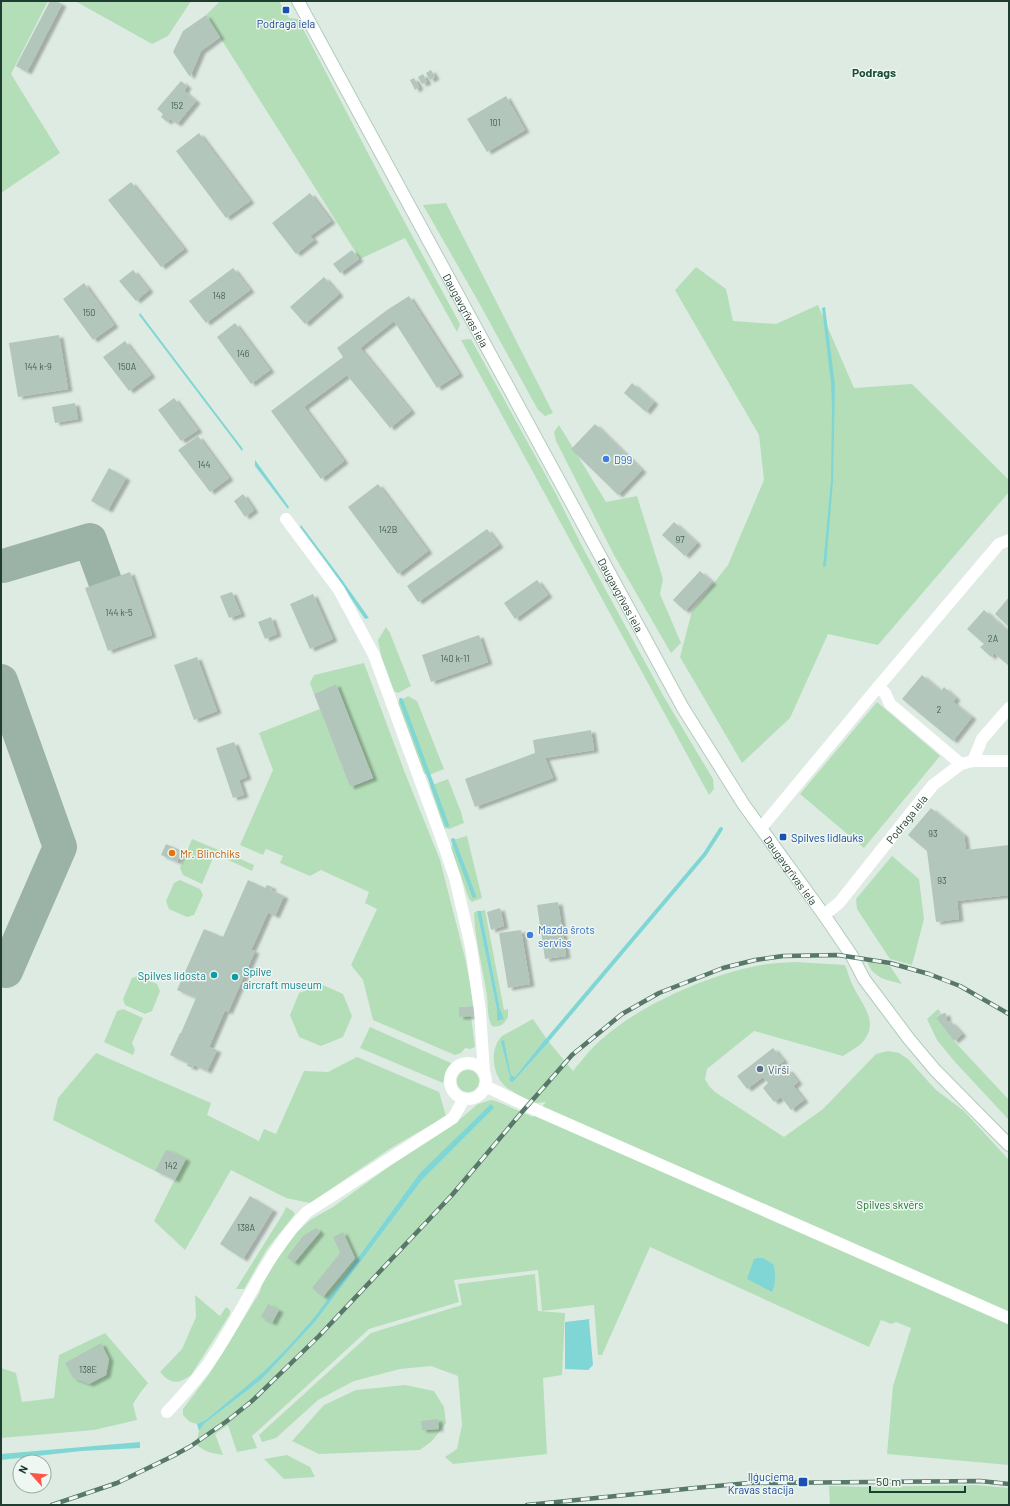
<svg xmlns="http://www.w3.org/2000/svg" width="1010" height="1506" font-family="Barlow,sans-serif">
	<style>
		.green { fill: #b4deb8 }
		.water { fill: #80d6d4 }
		.lines { fill: none; stroke-linecap: round; stroke-linejoin: round }
		.stream { stroke: #80d6d4; stroke-width: 4 }
		.taxiway { stroke: #9bb2a6; stroke-width: 34 }
		.building { fill: #b3c6bb; filter: url(#shadow) }
		.secondary-casing { stroke: #b0ccbd; stroke-width: 14 }
		.minor { stroke: #fff; stroke-width: 12 }
		.secondary { stroke: #fff; stroke-width: 12 }
		.rail-casing { stroke: #58786a; stroke-width: 4.5 }
		.rail { stroke: #eef7f1; stroke-width: 3; stroke-dasharray: 9; stroke-linecap: butt }
		.transit-dot { fill: #1a4fb4; stroke: #eef7f1; stroke-width: 1.5 }
		.shop-dot { fill: #3f7fe0; stroke: #eef7f1; stroke-width: 1.5 }
		.food-dot { fill: #e8710a; stroke: #eef7f1; stroke-width: 1.5 }
		.culture-dot { fill: #0f9aa8; stroke: #eef7f1; stroke-width: 1.5 }
		.service-dot { fill: #5c6f8a; stroke: #eef7f1; stroke-width: 1.5 }
		.labels { text-anchor: middle; dominant-baseline: central; stroke-width: 3; stroke-linejoin: round; paint-order: stroke }
		.number-label { font-size: 9px; fill: #435e52 }
		.transit-label { font-size: 11px; fill: #164399; stroke: #eef7f1 }
		.street-label { font-size: 11px; fill: #1e3c2f; stroke: #eef7f1 }
		.shop-label { font-size: 11px; fill: #366cbe; stroke: #eef7f1; text-anchor: start }
		.food-label { font-size: 11px; fill: #c56008; stroke: #eef7f1; text-anchor: start }
		.culture-label { font-size: 11px; fill: #0d838f; stroke: #eef7f1; text-anchor: start }
		.service-label { font-size: 11px; fill: #4e5e75; stroke: #eef7f1; text-anchor: start }
		.park-label { font-size: 11px; fill: #257636; stroke: #eef7f1 }
		.neighbourhood-label { font-size: 12px; font-weight: bold; fill: #194f38; stroke: #eef7f1 }
	</style>
	<defs>
		<filter id="shadow"><feDropShadow dx="4.5" dy="2.5" stdDeviation="1" flood-color="#0004"/></filter>
	</defs>
	<rect width="100%" height="100%" fill="#deebe3"/>
	<path class="green" d="M1,1H48L11,74L60,153L1,193Z
		M75,1H191L168,36L152,44Z
		M220,1H279L289,18L298,19L382,180L460,324L457,332L405,238L360,259L206,15Z
		M446,203L553,413L545,416L538,410L478,301L423,205Z
		M696,267L726,289L733,321L776,324L818,305L854,388L912,384L1009,480V492L878,645L828,634L790,718L742,763L680,657L692,611L728,565L764,480L759,435L675,290Z
		M471,339L556,494L584,550L664,697L713,779L714,789L709,795L461,340Z
		M559,425L606,502L637,496L663,579L660,594L681,643L671,653L614,555L556,441L554,432Z
		M386,627L390,633L411,686L398,693L394,691L381,655L378,640Z
		M364,663L405,773L440,860L466,962L474,1006L459,1007V1016H471L475,1047L470,1049L465,1048L461,1053L455,1055L373,1020L363,980L351,965L377,909L365,903L369,892L321,870L310,876L280,863L283,856L266,849L263,855L240,845L273,770L259,733L320,709L350,787L373,778L336,684L314,694L310,683L314,675Z
		M408,696L417,701L444,769L429,775L423,773L397,703Z
		M877,702L940,756L864,848L800,794Z
		M448,779L461,812L464,823L449,829L444,828L430,786Z
		M467,836L482,898L472,902L469,899L451,849L453,840Z
		M192,839L221,851L218,858H213L202,884L183,875L180,868Z
		M226,853L254,865L252,871L224,858Z
		M892,856L919,879L924,919L912,965L890,959L857,909L856,899Z
		M180,880L200,889L203,895L194,915L187,917L169,909L166,901L174,883Z
		M485,910L504,1010L508,1009V1017C504,1024 500,1028 492,1026C487,1018 488,1006 487,996C483,968 475,942 474,913L477,911L497,1010V1021L503,1018L500,1009L481,911Z
		M867,961L890,966L902,984C887,980 872,978 867,961Z
		M795,962L845,965C848,972 850,981 854,988C862,1004 878,1021 865,1039C861,1046 850,1051 843,1056L754,1031L707,1069L705,1079L709,1086L715,1092L784,1137L823,1109L876,1054L888,1051L899,1053L908,1059L936,1090L964,1111L1009,1160V1465L887,1454L893,1386L911,1328L896,1322L891,1324L881,1320L869,1347L650,1247L602,1355H598L594,1305L542,1311L538,1270L454,1280L459,1302L369,1329L252,1436L257,1448L237,1452L228,1425L215,1434L223,1455C211,1453 204,1452 196,1444L199,1431L205,1423L262,1379L315,1322L422,1180L494,1108L419,1174L316,1315L289,1346L263,1372L207,1419L197,1424L190,1422L183,1415V1409L210,1373L247,1313L260,1292L262,1283L270,1269L297,1232L310,1220L333,1207L390,1166L453,1125L478,1104L491,1100L496,1101L533,1117L546,1102C544,1102 540,1103 537,1103C530,1102 512,1092 506,1087C492,1075 489,1049 502,1036L533,1019L546,1038L515,1077L511,1075L504,1040L510,1077L509,1079L512,1083L549,1042L573,1071C582,1060 591,1048 602,1039C640,1005 706,976 756,966C768,963 782,963 795,962Z
		M138,976L157,984L160,991L152,1011L145,1014L125,1005L123,999L132,978Z
		M321,984L343,994L352,1016L343,1037L321,1046L299,1037L290,1015L299,993Z
		M123,1009L143,1018L132,1043L135,1050L133,1055L104,1042L117,1011Z
		M938,1009L941,1013L936,1018L954,1041L1009,1100V1120L955,1062L937,1040L927,1019Z
		M370,1027L451,1063L443,1083L360,1048Z
		M96,1053L211,1103L207,1115L259,1141L264,1129L276,1134L304,1071L328,1072L357,1057L439,1092L446,1116L391,1148L310,1203L286,1198L231,1170L185,1250L154,1221L185,1159L166,1149L155,1171L53,1120L58,1098Z
		M457 1081a11 11 0 1 1 22 0a11 11 0 1 1-22 0Z
		M286,1207L293,1211L295,1214L267,1249L244,1289H236L284,1212Z
		M535,1274L538,1311L565,1313L562,1375L543,1378L547,1454L453,1464L445,1457L457,1449L462,1425L458,1376L431,1366L400,1369L354,1381L318,1400L276,1438L262,1442L259,1435L371,1333L462,1305L458,1284Z
		M195,1295L220,1316L226,1307L230,1310V1314L191,1375C179,1384 171,1385 160,1372L182,1349L196,1317Z
		M105,1333L148,1383L140,1393L133,1404L137,1420L94,1430L1,1438V1368L16,1373L22,1402L54,1398L59,1355Z
		M405,1385L434,1391L444,1407L446,1423L432,1441L420,1450L319,1454L292,1441L324,1405L356,1390Z
		M287,1455L310,1467L315,1477L284,1479L264,1459Z
		M976,1485L1009,1488V1505H830L829,1486L869,1487Z"/>
	<path class="water" d="M825,307L835,385L833,481L826,566L823,567L831,480L832,407L831,383L822,308Z
		M140,313L243,449L242,451L139,315Z
		M255,460L289,507L288,509L255,466Z
		M301,525L340,577L369,618L365,619L329,566L300,527Z
		M477,911H481L500,1009L504,1019L497,1021V1010Z
		M546,1038L549,1042L512,1083L509,1079L510,1077L501,1041L504,1040L511,1075L515,1077Z
		M491,1104L494,1108L422,1180L315,1322L262,1379L205,1423L199,1431L197,1424L207,1419L263,1372L289,1346L316,1315L419,1174Z
		M758,1258H763L773,1264C776,1273 776,1283 772,1292L747,1279L754,1259Z
		M590,1319L589,1321L593,1365L588,1370L565,1369V1322Z
		M140,1442V1448L81,1451L1,1460V1454Z"/>
	<g class="lines">
		<path class="stream" d="M401,700L447,825
			M453,840L474,896
			M545,1043L705,854L721,829"/>
		<path class="taxiway" d="M3,566L90,540L105,581
			M1,681L60,847L6,971"/>
	</g>
	<path class="building" d="M50,1H56L62,4L27,72L16,66Z
		M206,15L220,37L201,51L190,77L173,52L183,31Z
		M431,70L435,77L430,80L426,73Z
		M423,74L427,82L422,84L418,77Z
		M414,78L419,87L415,90L410,80Z
		M181,81L187,86L184,91L196,101L177,124L170,119L167,122L161,117L163,114L157,109Z
		M506,96L525,130L487,152L467,119Z
		M199,133L250,201L226,218L176,151Z
		M131,182L184,249L161,267L108,200Z
		M310,193L331,221L310,236L314,240L296,254L272,223Z
		M352,250L359,259L340,273L333,264Z
		M233,268L250,290L206,323L189,301Z
		M133,270L149,290L136,301L119,281Z
		M324,277L339,294L305,324L290,307Z
		M84,283L114,325L93,340L63,299Z
		M409,296L459,374L437,388L394,321L360,348L411,411L390,428L347,375L304,407L344,461L321,479L271,411L343,357L337,348L387,310Z
		M235,323L270,370L251,384L217,337Z
		M59,335L68,389L18,397L9,343Z
		M125,341L151,375L129,391L103,357Z
		M632,383L654,402L646,412L624,393Z
		M174,398L198,430L181,441L158,410Z
		M75,403L78,419L55,423L52,407Z
		M595,424L642,470L618,495L571,449Z
		M198,436L229,478L210,492L178,450Z
		M109,468L126,478L108,510L91,501Z
		M378,484L428,551L398,574L348,507Z
		M243,494L254,510L245,517L234,501Z
		M674,522L697,543L685,556L662,535Z
		M487,529L499,545L418,602L407,586Z
		M700,571L712,582L685,611L673,600Z
		M130,572L152,635L108,651L85,588Z
		M537,580L548,595L515,619L504,603Z
		M232,592L241,614L229,618L220,596Z
		M313,594L333,639L310,649L290,604Z
		M1009,597V627L995,614Z
		M984,610L1009,632V666L994,653L991,657L980,647L984,644L967,629Z
		M271,617L277,634L265,639L258,622Z
		M479,635L488,662L431,682L422,655Z
		M197,657L217,711L194,720L174,665Z
		M922,675L941,691L944,687L956,698L953,702L972,717L953,741L902,699Z
		M336,684L373,778L350,787L314,694Z
		M591,730L594,750L545,758L553,778L475,807L465,779L535,753L533,740Z
		M234,742L247,777L239,780L244,795L233,798L216,748Z
		M931,808L964,835L966,850L1009,845V895L957,901L959,919L936,922L927,851L908,835Z
		M166,844L182,851L177,862L161,855Z
		M248,880L265,888L267,885L270,886L272,887L271,890L284,896L275,916L268,912L257,937L251,950L255,951L228,1012L225,1010L209,1047L217,1050L207,1071L194,1065L193,1068L187,1066L188,1063L170,1055L180,1033H181L196,998L177,990L204,929L223,937Z
		M558,902L566,956L545,959L537,905Z
		M500,908L504,926L491,930L487,912Z
		M521,930L530,984L508,988L499,933Z
		M474,1006L475,1016L459,1017V1007Z
		M946,1013L947,1021L952,1023L962,1034L954,1041L936,1018L941,1014Z
		M773,1048L784,1061L778,1065L783,1072L788,1069L798,1082L793,1086L804,1100L791,1110L781,1097L774,1102L763,1088L768,1083L763,1077L747,1089L737,1076Z
		M166,1149L186,1159L175,1180L155,1171Z
		M250,1196L273,1210L243,1259L220,1244Z
		M316,1228L320,1232L294,1263L287,1257L303,1236Z
		M343,1232L355,1258L323,1297L312,1288L340,1253L333,1237Z
		M268,1304L279,1310L272,1323L261,1317Z
		M101,1343L109,1359L106,1375L89,1384L73,1378L65,1363Z
		M438,1419L439,1429L422,1430L421,1421Z"/>
	<g class="lines">
		<defs>
			<g id="secondary">
				<path id="s2" d="M298,1L683,708L744,805L824,915L852,956L864,979L909,1039L935,1070L1009,1145"/>
			</g>
		</defs>
		<use href="#secondary" class="secondary-casing"/>
		<g class="minor">
			<path d="M286,519L339,590L374,655L441,837L455,878L471,947L480,1011L484,1073"/>
			<path d="M878,687L885,693L890,704L961,764"/>
			<path d="M973,761L982,739L1009,708"/>
			<path d="M761,828L878,687L999,544L1009,540"/>
			<path id="s1" d="M824,915L839,903L933,785L961,764L973,761H1009"/>
			<circle cx="468" cy="1081" r="18"/>
			<path d="M485,1086L527,1106L1009,1318"/>
			<path d="M167,1412C182,1396 198,1379 210,1361C244,1312 265,1254 307,1212L453,1118L464,1099"/>
		</g>
		<use href="#secondary" class="secondary"/>
		<defs>
			<path id="rail" d="M52,1505L117,1483L173,1456L191,1446L227,1421L252,1401L319,1336L452,1195L522,1112L572,1055L622,1014L659,993L723,968L755,960L783,956L838,955L890,963L929,974L960,986L1009,1014
				M527,1505L695,1488L749,1483L980,1481L1009,1484"/>
		</defs>
		<use href="#rail" class="rail-casing"/>
		<use href="#rail" class="rail"/>
	</g>
	<g class="transit-dot">
		<rect x="282" y="6" width="8" height="8" rx="2"/>
		<rect x="779" y="833" width="8" height="8" rx="2"/>
		<rect x="798" y="1477" width="10" height="10" rx="2"/>
	</g>
	<g class="shop-dot">
		<circle cx="606" cy="459" r="4"/>
		<circle cx="530" cy="935" r="4"/>
	</g>
	<circle class="food-dot" cx="172" cy="853" r="4"/>
	<g class="culture-dot">
		<circle cx="214" cy="975" r="4"/>
		<circle cx="235" cy="977" r="4"/>
	</g>
	<circle class="service-dot" cx="760" cy="1069" r="4"/>
	<g class="labels">
		<g class="number-label">
			<text x="177" y="105">152</text>
			<text x="495" y="122">101</text>
			<text x="219" y="295">148</text>
			<text x="89" y="312">150</text>
			<text x="243" y="353">146</text>
			<text x="38" y="366">144 k-9</text>
			<text x="127" y="366">150A</text>
			<text x="204" y="464">144</text>
			<text x="388" y="529">142B</text>
			<text x="680" y="539">97</text>
			<text x="119" y="612">144 k-5</text>
			<text x="993" y="638">2A</text>
			<text x="455" y="658">140 k-11</text>
			<text x="939" y="709">2</text>
			<text x="933" y="833">93</text>
			<text x="942" y="880">93</text>
			<text x="171" y="1165">142</text>
			<text x="246" y="1227">138A</text>
			<text x="88" y="1369">138E</text>
		</g>
		<g class="transit-label">
			<text x="286" y="23">Podraga iela</text>
			<text x="791" y="837" text-anchor="start">Spilves lidlauks</text>
			<text x="794" y="1476" text-anchor="end">Iļģuciema<tspan x="794" dy="13">Kravas stacija</tspan></text>
		</g>
		<g class="street-label">
			<text stroke="none"><textPath href="#s2" startOffset="352">Daugavgrīvas iela</textPath></text>
			<text stroke="none"><textPath href="#s2" startOffset="676">Daugavgrīvas iela</textPath></text>
			<text stroke="none"><textPath href="#s1" startOffset="127">Podraga iela</textPath></text>
			<text stroke="none"><textPath href="#s2" startOffset="1000">Daugavgrīvas iela</textPath></text>
		</g>
		<g class="shop-label">
			<text x="614" y="459">D99</text>
			<text x="538" y="929">Mazda šrots<tspan x="538" dy="13">serviss</tspan></text>
		</g>
		<g class="food-label">
			<text x="180" y="853">Mr. Blinchiks</text>
		</g>
		<g class="culture-label">
			<text x="243" y="971">Spilve<tspan x="243" dy="13">aircraft museum</tspan></text>
			<text x="206" y="975" text-anchor="end">Spilves lidosta</text>
		</g>
		<g class="service-label">
			<text x="768" y="1069">Virši</text>
		</g>
		<g class="park-label">
			<text x="890" y="1204">Spilves skvērs</text>
		</g>
		<g class="neighbourhood-label">
			<text x="874" y="72">Podrags</text>
		</g>
	</g>
	<rect width="1010" height="1506" fill="none" stroke="#1e3c2f" stroke-width="4"/>
	<g transform="translate(32 1474) rotate(297)"><circle r="19" fill="#eef7f1" stroke="#9baca3"/>
	<path d="M0-3L7 15L0 10L-7 15Z" fill="#fe5649"/>
	<text y="-6" font-size="11" font-weight="bold" text-anchor="middle" fill="#1e3c2f">N</text>
	</g>
	<path d="M870 1486v6h95v-6" fill="none" stroke="#1e3c2f" stroke-width="2"/>
	<text x="876" y="1486" font-size="12" fill="#1e3c2f" stroke="#eef7f1" stroke-width="3" paint-order="stroke">50 m</text>
</svg>
